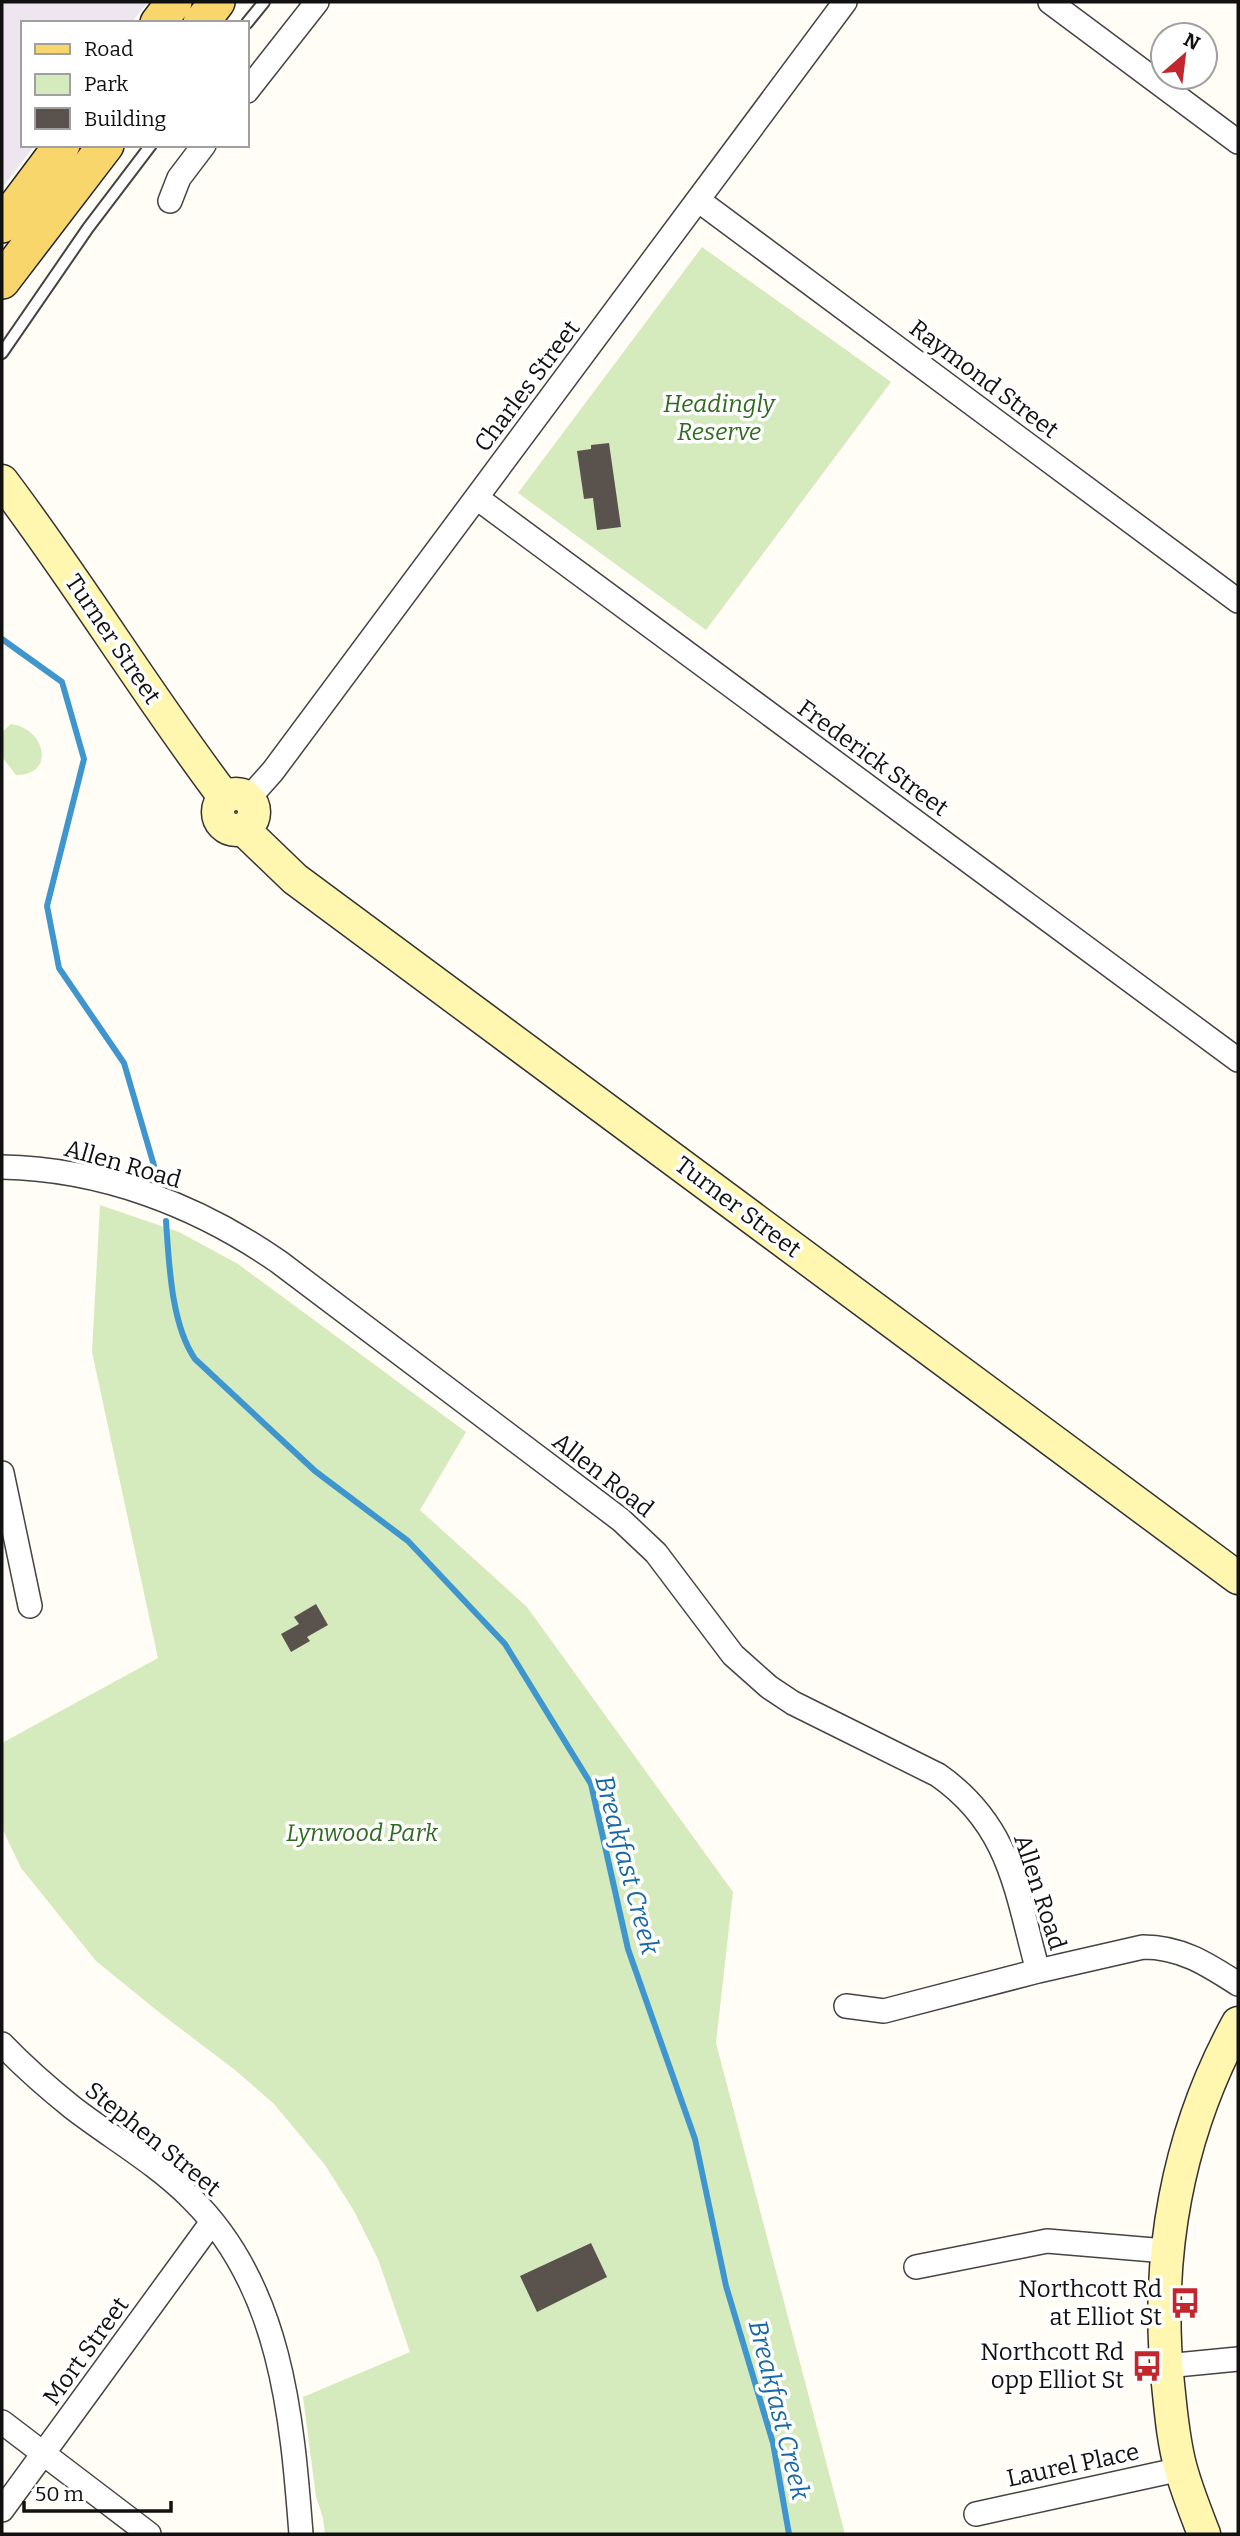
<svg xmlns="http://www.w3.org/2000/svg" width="1240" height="2536" font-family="Bitter,serif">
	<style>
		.industrial { fill: #eee6ef }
		.green { fill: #d5ebbd }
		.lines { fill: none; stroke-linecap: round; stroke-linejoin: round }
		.stream { stroke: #3f96cf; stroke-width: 6 }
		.building { fill: #5a524d }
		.lane-casing { stroke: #444; stroke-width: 14 }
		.street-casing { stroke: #444; stroke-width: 26 }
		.secondary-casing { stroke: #333; stroke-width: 35 }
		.primary-casing { stroke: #222; stroke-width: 38 }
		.lane { stroke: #fff; stroke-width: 10 }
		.street { stroke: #fff; stroke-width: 23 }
		.secondary { stroke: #fff6b0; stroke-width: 32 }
		.primary { stroke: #f9d66b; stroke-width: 35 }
		.labels { text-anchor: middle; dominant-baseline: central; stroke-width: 7; stroke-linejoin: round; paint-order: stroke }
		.street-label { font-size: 24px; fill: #111; stroke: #fff }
		.park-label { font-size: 24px; font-style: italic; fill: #2f6b1f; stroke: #fff }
		.poi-label { font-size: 24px; fill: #111; stroke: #fff; text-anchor: end }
		.water-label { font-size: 26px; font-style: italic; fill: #1768a6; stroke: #fff }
	</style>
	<rect width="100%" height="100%" fill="#fffdf5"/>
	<path class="industrial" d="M2,2H148L131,23H23V145H35L2,188Z"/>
	<path class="green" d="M702,247L891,382L706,630L518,493Z
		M11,724C47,729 55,776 16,775L2,757V732Z
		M100,1205L179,1232L238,1264L466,1432L420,1510L527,1607L733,1892L716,2043L845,2534H325L323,2518L316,2497L303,2397L410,2352L378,2259L354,2211L325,2165L274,2104L235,2070L160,2013L96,1961L21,1868L2,1828V1743L158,1658L92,1352Z"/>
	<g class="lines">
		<path class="stream" d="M2,639L62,682L84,759L47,906L59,968L124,1063L155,1169
			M166,1221C169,1263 171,1324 195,1359L315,1471L408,1541L505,1644L591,1784L628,1949L695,2139L726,2286L773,2443L789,2534"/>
	</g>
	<path class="building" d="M609,443L621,527L597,530L593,498L584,499L577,451L591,449V445Z
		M316,1604L328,1625L307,1637L310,1641L291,1652L281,1634L299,1624L294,1617Z
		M591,2243L607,2277L537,2312L520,2276Z"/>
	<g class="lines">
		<defs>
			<path id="lane" d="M247,23L264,2
				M2,353L88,228L151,145"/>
			<path id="street" d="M1050,2L1238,142
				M247,91L317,2
				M698,200L1238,601
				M170,201L179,178L204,145
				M477,498L1238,1060
				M248,799L273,771L845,2
				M2,1167C102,1169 197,1205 279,1262L621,1520L656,1553L733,1655L769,1687L793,1703L938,1775C1011,1826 1016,1892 1038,1971
				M2,1473L30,1606
				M846,2006L884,2011L1038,1971L1143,1947C1181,1947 1207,1964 1238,1984
				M2,2044C24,2067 48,2088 73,2108C112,2138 156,2163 191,2198C281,2286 292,2416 301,2534
				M916,2267L1047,2241L1166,2251
				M1166,2366L1238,2359
				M2,2422L149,2534
				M2,2510L212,2222
				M976,2514L1181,2469"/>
			<path id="secondary" d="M2,481C80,584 147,695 225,798
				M218 812a18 18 0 1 1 36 0a18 18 0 1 1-36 0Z
				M243,829L295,879L1238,1578
				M1204,2534C1196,2513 1187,2491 1181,2469C1173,2441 1171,2412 1168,2384C1155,2258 1177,2134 1238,2023"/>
			<path id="primary" d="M158,23L174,2
				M201,23L217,2
				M2,225L62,145
				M2,281L106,145"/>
		</defs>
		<use href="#lane" class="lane-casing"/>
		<use href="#street" class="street-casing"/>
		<use href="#secondary" class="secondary-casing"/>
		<use href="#primary" class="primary-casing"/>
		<use href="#lane" class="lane"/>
		<use href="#street" class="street"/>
		<use href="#secondary" class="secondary"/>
		<use href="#primary" class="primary"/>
	</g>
	<defs>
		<symbol id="bus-bare" viewBox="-9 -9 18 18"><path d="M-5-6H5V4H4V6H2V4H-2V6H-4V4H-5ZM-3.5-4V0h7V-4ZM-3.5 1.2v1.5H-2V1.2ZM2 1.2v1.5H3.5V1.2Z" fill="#c4262e" stroke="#fff" stroke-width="2.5" paint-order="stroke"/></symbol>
	</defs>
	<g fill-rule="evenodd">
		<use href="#bus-bare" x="1163" y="2281" width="44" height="44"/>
		<use href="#bus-bare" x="1125" y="2344" width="44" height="44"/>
	</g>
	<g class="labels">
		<g class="street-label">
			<text transform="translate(984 379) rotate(37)">Raymond Street</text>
			<text transform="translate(527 386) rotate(-53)">Charles Street</text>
			<text transform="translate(113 639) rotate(56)">Turner Street</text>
			<text transform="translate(873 758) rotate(36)">Frederick Street</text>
			<text transform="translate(123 1164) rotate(16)">Allen Road</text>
			<text transform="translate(738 1207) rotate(37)">Turner Street</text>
			<text transform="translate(603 1475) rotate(38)">Allen Road</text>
			<text transform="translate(1040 1892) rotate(72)">Allen Road</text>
			<text transform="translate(153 2139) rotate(39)">Stephen Street</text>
			<text transform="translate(86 2351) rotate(-54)">Mort Street</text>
			<text transform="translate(1073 2465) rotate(-12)">Laurel Place</text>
		</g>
		<g class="park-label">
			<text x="719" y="404">Headingly<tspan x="719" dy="28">Reserve</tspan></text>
			<text x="362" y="1833">Lynwood Park</text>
		</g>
		<g class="poi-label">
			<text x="1162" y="2289">Northcott Rd<tspan x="1162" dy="28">at Elliot St</tspan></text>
			<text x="1124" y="2352">Northcott Rd<tspan x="1124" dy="28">opp Elliot St</tspan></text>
		</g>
		<g class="water-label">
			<text transform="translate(627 1865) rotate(75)">Breakfast Creek</text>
			<text transform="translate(779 2410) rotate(76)">Breakfast Creek</text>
		</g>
	</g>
	<rect width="1240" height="2536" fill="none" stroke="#111111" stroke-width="7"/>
	<rect x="21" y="21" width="228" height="126" fill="#ffffff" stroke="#a0a0a0" stroke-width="2"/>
	<rect x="35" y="44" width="35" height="10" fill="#f9d66b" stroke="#a0a0a0" stroke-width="2"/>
	<text x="84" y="56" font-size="21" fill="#111111">Road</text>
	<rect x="35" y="74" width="35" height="21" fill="#d5ebbd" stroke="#a0a0a0" stroke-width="2"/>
	<text x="84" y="91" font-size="21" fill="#111111">Park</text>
	<rect x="35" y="108" width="35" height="21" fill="#5a524d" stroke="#a0a0a0" stroke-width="2"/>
	<text x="84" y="126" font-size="21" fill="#111111">Building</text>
	<g transform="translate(1184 56) rotate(28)"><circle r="33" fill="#ffffff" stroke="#a0a0a0" stroke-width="2"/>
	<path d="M0-5L12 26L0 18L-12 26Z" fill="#c4262e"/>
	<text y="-10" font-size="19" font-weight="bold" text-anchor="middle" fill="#111111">N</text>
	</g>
	<path d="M24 2501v10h147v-10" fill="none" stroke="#111111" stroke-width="3.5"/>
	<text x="35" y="2501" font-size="21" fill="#111111" stroke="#ffffff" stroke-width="5" paint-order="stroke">50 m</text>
</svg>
